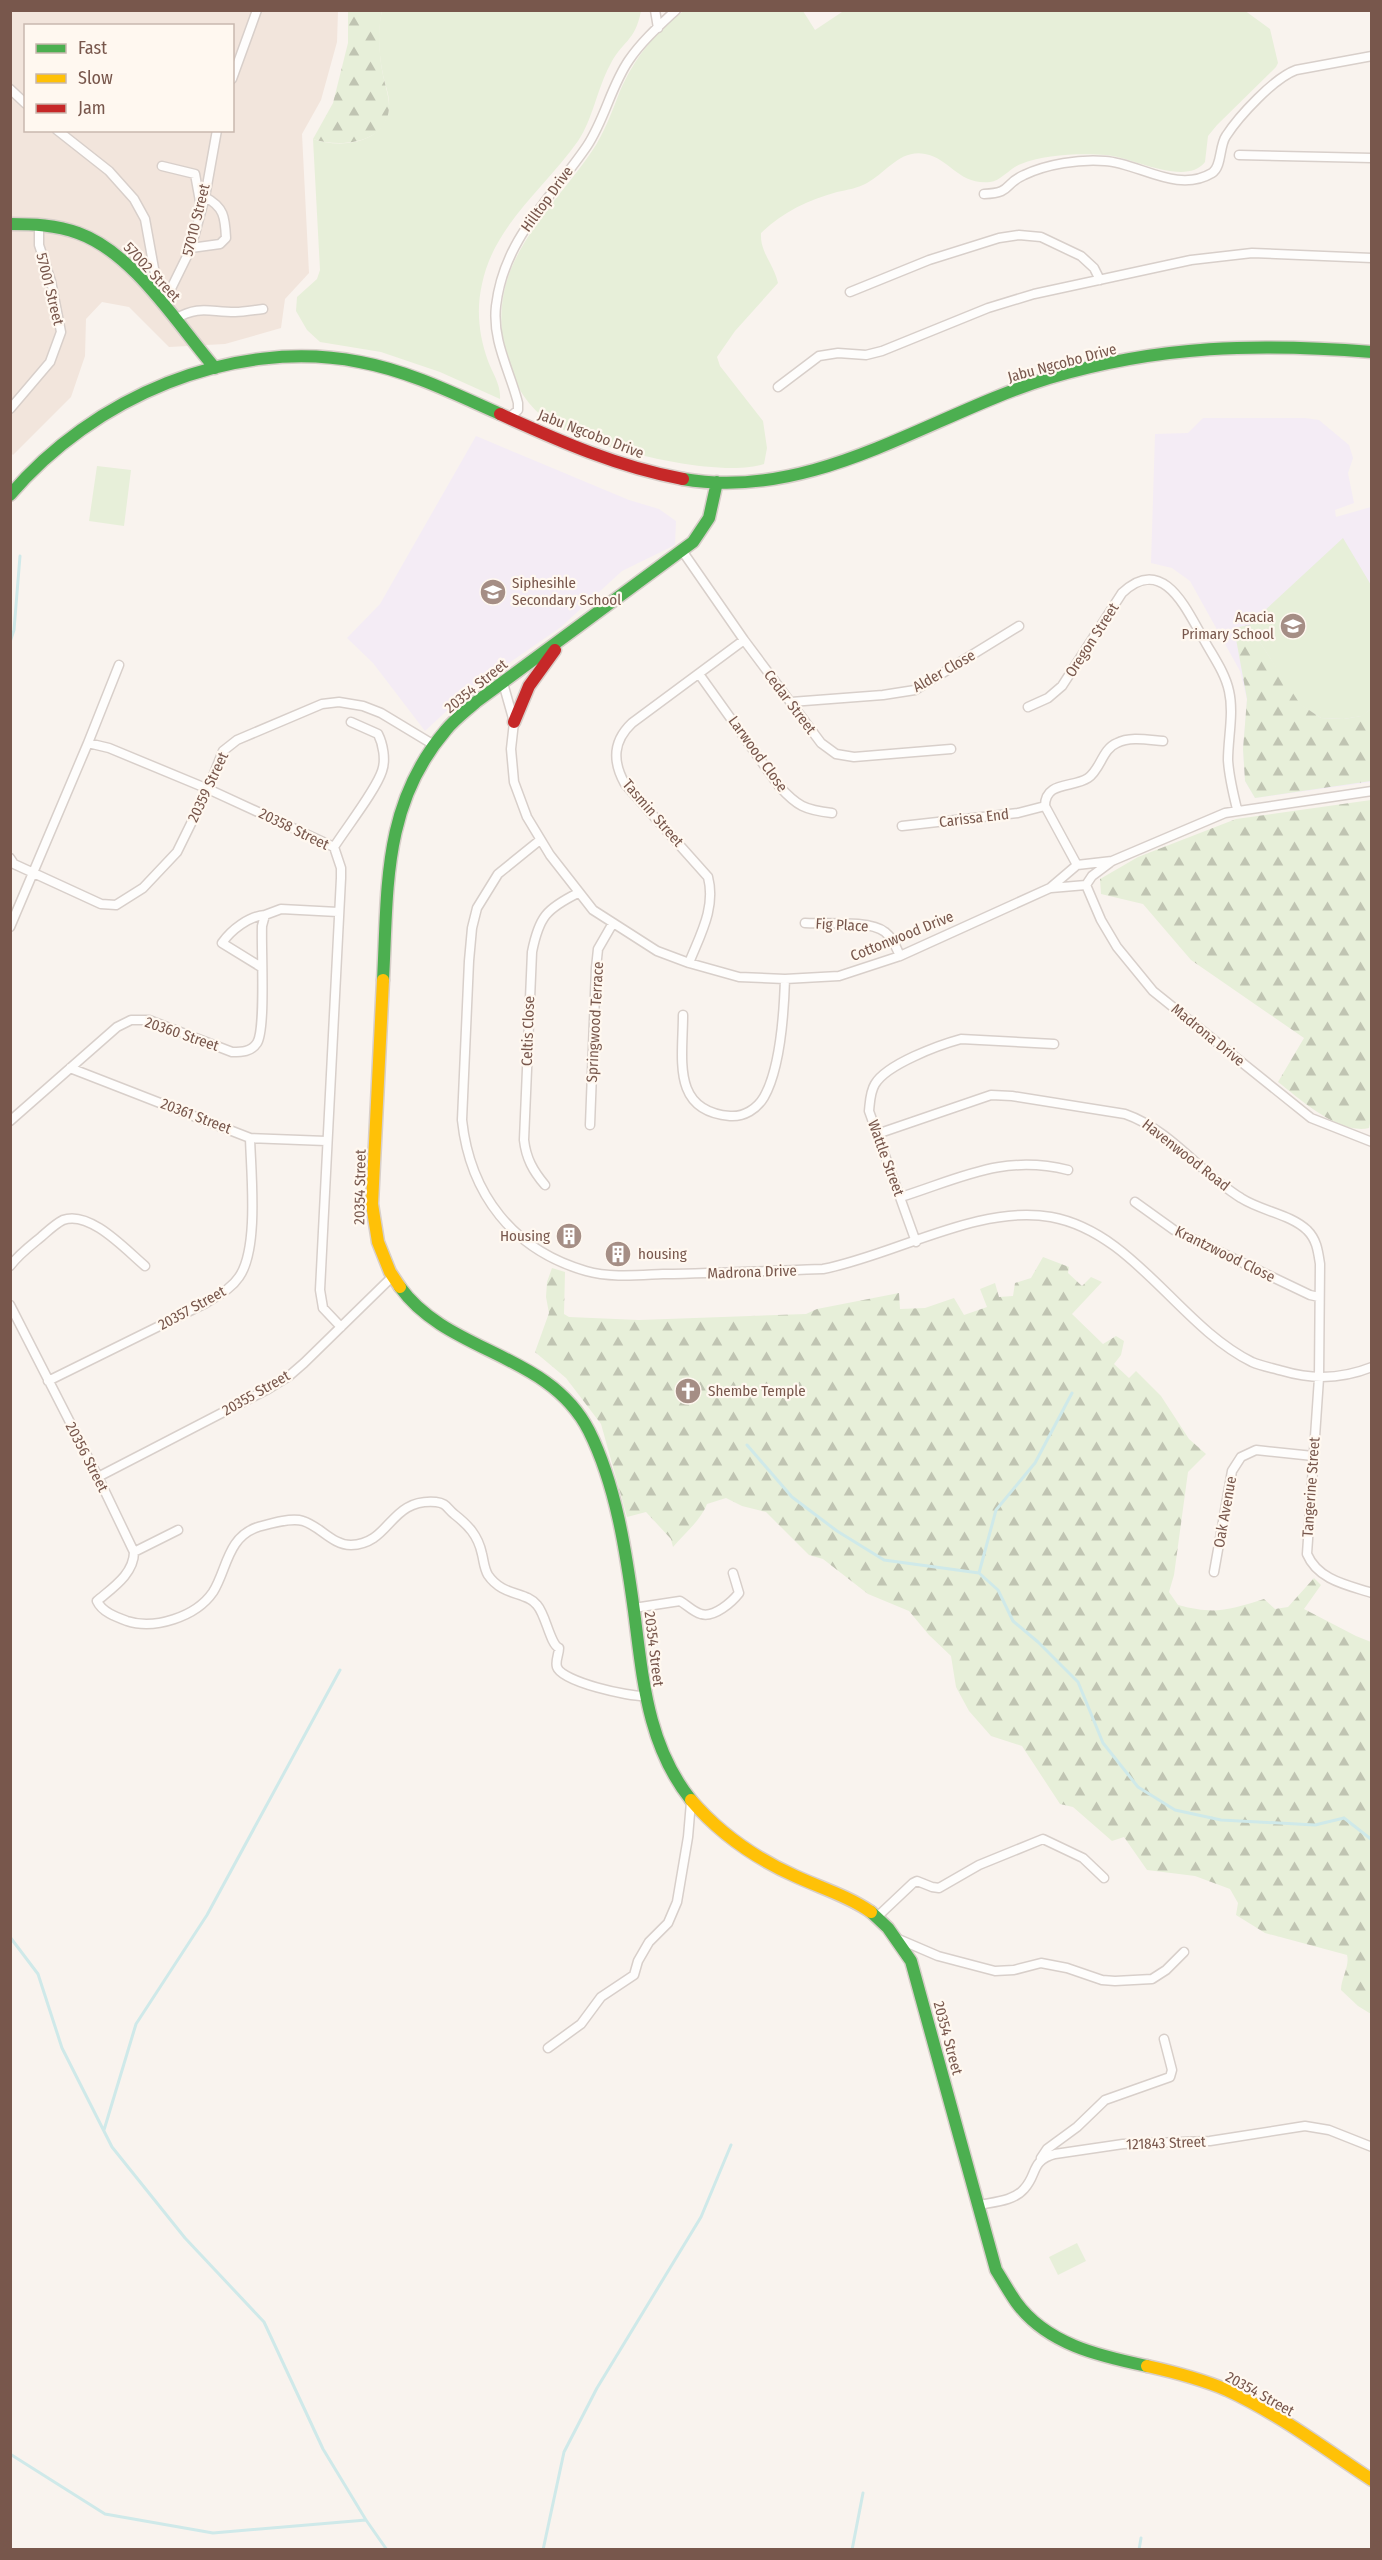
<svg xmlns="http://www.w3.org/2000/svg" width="1382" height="2560" font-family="'Fira Sans Condensed',sans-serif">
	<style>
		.residential { fill: #f2e5dc; fill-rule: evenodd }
		.education { fill: #f4ecf5 }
		.grass { fill: #e7efd9 }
		.forest { fill: url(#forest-firs) }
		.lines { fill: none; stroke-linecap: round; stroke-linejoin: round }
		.stream { stroke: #cfe9e9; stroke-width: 3 }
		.street-casing { stroke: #d8cfca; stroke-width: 11 }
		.fast-casing { stroke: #d8cfca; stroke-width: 15 }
		.slow-casing { stroke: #d8cfca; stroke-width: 15 }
		.jam-casing { stroke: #d8cfca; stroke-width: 15 }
		.street { stroke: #fefdfc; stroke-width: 8 }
		.fast { stroke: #4caf50; stroke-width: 12 }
		.slow { stroke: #ffc107; stroke-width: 12 }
		.jam { stroke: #c62828; stroke-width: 12 }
		.labels { text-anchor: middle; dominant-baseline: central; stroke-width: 4.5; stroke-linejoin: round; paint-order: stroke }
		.street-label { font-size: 15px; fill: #78574c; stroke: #fff8f0 }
		.poi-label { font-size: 15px; fill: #78574c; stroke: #fff8f0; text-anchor: start }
	</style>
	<defs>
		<pattern id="forest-firs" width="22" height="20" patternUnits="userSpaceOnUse" patternTransform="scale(1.5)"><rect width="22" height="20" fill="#e7efd9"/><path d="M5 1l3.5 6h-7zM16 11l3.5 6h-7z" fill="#c0c4b2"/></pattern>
	</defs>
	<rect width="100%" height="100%" fill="#f9f3ee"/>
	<path class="residential" d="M11,11H338L337,42L321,100L302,134L309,273L285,299L281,328L225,344L169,347L129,307L102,302L86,319L85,356L71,397L13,455L11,453ZM26,26H232V130H26Z"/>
	<path class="education" d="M1203,418H1305L1319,420L1349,445L1353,458L1348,473L1354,503L1335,510L1336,517L1371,507V782L1255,798L1245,781L1243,749L1247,700L1240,671L1190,581L1172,568L1151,563L1155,434L1188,433Z
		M476,436L629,500L659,509L676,521L675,545L622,571L561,627L467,692L425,731L373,663L347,638L380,604Z"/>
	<path class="grass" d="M685,10L803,11L815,30L845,10H1244L1270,29L1278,63L1276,67L1217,125L1208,136L1205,162C1186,187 1132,157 1106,155C1082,153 1044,154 1021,164C1010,168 1001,181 990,182C958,185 951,159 925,154C900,149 886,173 867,183C858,188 847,190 837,192C808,200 783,212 761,233C760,253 773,262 778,283L735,331L717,357L720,366L763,421L767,448L764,464C731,475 662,461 629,452C603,446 570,436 548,421C500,386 489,311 515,260C536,217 571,184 596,145C606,128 613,109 620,91C634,59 656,30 685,10Z
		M382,11H641C635,42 622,41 610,65C597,89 593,119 578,141C545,188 494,225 482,284C476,310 479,336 488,361C493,374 501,385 500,399L440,372L381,352L320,342L307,330L296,311L297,297L317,279L320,270L313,139C340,149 387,144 389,106C390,97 385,84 383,75C379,55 377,30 382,11Z
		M97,466L131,470L124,526L89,521Z
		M1343,538L1371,585V709L1362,716L1344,719L1321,718L1299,704L1249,625Z
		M1077,2243L1086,2261L1058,2275L1049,2257Z"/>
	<path class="forest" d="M348,11H382C378,29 379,51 382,70C384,82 389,95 389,106C389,144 339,148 313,139L333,103L348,43Z
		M1249,625L1300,704L1321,718L1344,719L1361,716L1371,709V781L1255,798L1245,781L1243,749L1247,699L1234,628Z
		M1371,800L1372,1113L1369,1128C1339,1135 1300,1099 1278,1082L1304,1038L1191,960L1143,904L1101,894L1100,879L1138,857L1236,819Z
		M1043,1257L1069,1267L1068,1273L1082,1286L1091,1277L1102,1282L1072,1314L1103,1344L1116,1336L1124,1341L1121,1355L1114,1364L1129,1378L1136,1371L1161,1396L1189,1439L1206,1454L1188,1472L1174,1575L1169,1592L1178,1605C1215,1615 1229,1610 1264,1599L1275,1609L1288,1607L1314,1578L1321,1585L1304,1609L1356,1636L1371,1642V2014L1358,2006L1341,1990C1341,1978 1350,1966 1347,1955L1265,1933L1236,1915L1238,1903L1230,1889L1195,1876L1147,1870L1124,1837L1112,1841L1073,1807L1060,1804L1022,1746L991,1736L969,1711L956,1687L951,1656L929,1635L909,1611L868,1594L823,1559L809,1555L766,1512L742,1506L726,1498L707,1504C701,1520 685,1533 673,1547L671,1539L646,1512L627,1517L601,1424L566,1378L535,1352L549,1313L546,1297L547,1282L552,1268L565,1272L564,1314L569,1317L639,1320L806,1314L817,1309L899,1293L900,1309L925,1308L954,1298L964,1315L987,1307L980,1289L995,1283L999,1297L1013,1296L1015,1283L1031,1278Z"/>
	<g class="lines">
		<path class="stream" d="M10,642L14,630L20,556
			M747,1445L792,1497L837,1531L884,1560L979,1573L998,1590L1013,1621L1038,1642L1078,1682L1103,1743L1138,1787L1175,1810L1221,1820L1315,1825L1344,1818L1372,1840
			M979,1573L996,1510L1035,1463L1072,1393
			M10,1937L38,1974L62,2048L112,2147L185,2238L264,2322L323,2449L366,2520L387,2550
			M104,2130L136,2024L207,1915L340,1670
			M10,2454L105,2514L213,2533L366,2520
			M543,2550L564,2452L597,2388L701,2217L731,2145
			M852,2550L863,2493
			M1139,2550L1141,2538"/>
		<defs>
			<path id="street" d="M655,10L658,28
				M232,79L257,10
				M10,89L26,104
				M57,130L109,171L134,199L145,219L157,285L153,292
				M1239,155L1372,158
				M162,166L195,174L201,207
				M984,194C1013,193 1003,184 1024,175C1047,164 1079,159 1105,161C1139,163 1177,194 1212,173C1222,167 1219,146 1226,136C1239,116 1274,78 1296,70L1372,56
				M191,248L220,244L226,238C225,217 224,207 205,197
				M850,292L929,260L999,238L1019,235L1041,237L1081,256L1094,268L1100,280
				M163,305L191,248L205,197L217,130
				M175,319C199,305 209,312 235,312C244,312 254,310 263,309
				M778,387L819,356L838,353L866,355L882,351L988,308L1034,294L1191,260L1252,253L1372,258
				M10,409L50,362L61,332L51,281L39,245V224
				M509,418L518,410V403C510,371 492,341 496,306C504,238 551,199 587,146C605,119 611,86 629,60C642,41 660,25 676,10
				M683,552L744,640L821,743L836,754L854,757L951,749
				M699,674L779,786C797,806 805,810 832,813
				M503,683L514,722L511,749L514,782L527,817L550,855L593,910L657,951L689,963L739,977L785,979L839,976L900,956L1050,888L1077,865L1112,861
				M791,702L883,695L915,690L1019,626
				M1028,707L1048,698L1062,686L1122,593C1163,554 1186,609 1203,638C1212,655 1225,672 1229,691C1234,713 1228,738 1228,760C1229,777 1233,793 1237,809
				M88,743L119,665
				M902,826L1018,813L1045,806
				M540,840L498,874L477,908L472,928L469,961L462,1120C470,1194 513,1250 586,1271C610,1278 639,1275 663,1274C716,1273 770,1271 823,1269C895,1255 979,1204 1051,1217C1134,1232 1179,1326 1252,1362C1261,1366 1273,1368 1283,1371C1313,1380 1342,1379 1372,1367
				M334,847C346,828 376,790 382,771C386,760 383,744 378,734L351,722
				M10,858L14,864L101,904L116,905L143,888L177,852L208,789L223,751L237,740L322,704L339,702L363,706L381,713L434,745
				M1077,865L1045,806C1045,781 1073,788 1088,778C1101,769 1102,749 1117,743C1130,736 1149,740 1163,741
				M1086,885L1101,920L1117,947L1153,991L1311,1118L1372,1142
				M1051,888L1086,885L1092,876L1112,861L1225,813L1372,791
				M805,923C826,924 870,920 885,932C893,938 896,947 900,956
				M10,927L88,743L109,748L208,789L334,847L341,868V878L320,1290L323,1308L341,1327
				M689,963C700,935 716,908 708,877L625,784C612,761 613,741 632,723L744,640
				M261,967L222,943C231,930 249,916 265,915
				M683,1015C683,1059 671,1111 730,1116C744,1117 757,1109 764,1097C780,1069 784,1011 785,979
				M70,1068L250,1138L326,1141
				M10,1121L117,1027L131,1020H149L232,1052C242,1052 251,1052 257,1043C266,1029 261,947 262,926L265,915L281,909L338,912
				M590,1125L596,968L598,949L613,923
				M877,1134L991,1095L1012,1096L1125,1114C1171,1130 1200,1173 1241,1198C1261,1211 1290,1214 1307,1230C1317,1240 1318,1251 1320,1264L1319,1378L1307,1554C1318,1580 1347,1585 1372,1593
				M545,1185C533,1171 526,1158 524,1140L532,952C539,917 546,909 578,893
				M901,1197C961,1178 1003,1154 1068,1170
				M1135,1202L1174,1230L1310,1295L1319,1297
				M916,1242L869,1111C870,1102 870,1092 875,1084C887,1064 939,1045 961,1039L1054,1044
				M10,1266C19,1254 30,1246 41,1237C48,1231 55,1224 63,1220C90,1210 126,1250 145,1266
				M10,1305L98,1477L134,1552C134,1574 112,1588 97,1601C102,1612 116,1617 127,1621C154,1630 196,1617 213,1592C227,1570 227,1537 258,1527C269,1524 291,1517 303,1521C320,1526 332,1545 351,1545C391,1544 389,1498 436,1502C446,1503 447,1508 454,1514C468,1525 478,1535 482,1554C484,1562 484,1568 488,1575C503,1597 526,1591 537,1605C546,1615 550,1644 559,1648C559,1654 555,1661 557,1667C562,1682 630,1697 645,1696
				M48,1381L206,1303C218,1295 231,1289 239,1277C259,1249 251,1173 250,1138
				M98,1477L268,1389L289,1376L304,1363L392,1277
				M134,1552L178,1530
				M1214,1572L1232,1471L1241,1457L1256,1450L1313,1456
				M634,1608L680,1601C687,1605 693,1612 701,1614C714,1618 732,1602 739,1593L733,1573
				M877,1917L913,1883L917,1881L932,1887L939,1888L979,1865L1043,1839L1083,1858L1104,1878
				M896,1938L938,1956L995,1971L1014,1970L1041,1963L1067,1968L1102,1980L1115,1981L1152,1979L1166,1970L1184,1952
				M548,2048L581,2024L601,1997L634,1975L638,1961L649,1942L668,1923L677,1902L688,1837L691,1802
				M1041,2158L1047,2149L1077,2127L1105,2100L1170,2077L1172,2070L1164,2039
				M979,2205C993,2202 1014,2201 1024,2189C1038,2174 1030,2161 1055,2154L1123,2144L1210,2141L1305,2126L1329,2130L1372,2147"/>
			<path id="fast" d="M10,224C33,224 56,225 78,233C134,253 177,324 215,368
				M683,479C814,502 929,415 1049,378C1160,345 1258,343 1372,352
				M10,495C92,398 232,337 360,362C409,371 455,394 500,414
				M383,980C388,888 382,805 446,730C454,720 466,711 476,702L693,542L709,518L717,482
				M400,1287C448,1354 549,1352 589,1431C616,1485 626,1552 634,1611C643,1679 647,1745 691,1800
				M871,1912L888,1928L911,1961L996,2270C1003,2281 1009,2292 1016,2302C1046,2344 1099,2356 1147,2366"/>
			<path id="slow" d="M383,980L372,1204L378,1242L390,1272L400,1287
				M691,1800C720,1834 755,1858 795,1876C821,1888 848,1896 871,1912
				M1147,2366C1174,2372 1201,2379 1227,2390C1279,2414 1325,2449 1372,2480"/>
			<path id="jam" d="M500,414C559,441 618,467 683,479
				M514,722L529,686L555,650"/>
		</defs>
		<use href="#street" class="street-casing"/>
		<use href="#fast" class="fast-casing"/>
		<use href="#slow" class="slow-casing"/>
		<use href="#jam" class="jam-casing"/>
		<use href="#street" class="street"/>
		<use href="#fast" class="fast"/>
		<use href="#slow" class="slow"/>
		<use href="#jam" class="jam"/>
	</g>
	<defs>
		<symbol id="school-disc" viewBox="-11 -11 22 22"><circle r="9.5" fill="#a58e85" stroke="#fff8f0"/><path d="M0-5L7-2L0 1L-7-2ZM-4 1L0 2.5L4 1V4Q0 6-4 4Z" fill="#fff"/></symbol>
		<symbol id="building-disc" viewBox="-11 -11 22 22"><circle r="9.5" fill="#a58e85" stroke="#fff8f0"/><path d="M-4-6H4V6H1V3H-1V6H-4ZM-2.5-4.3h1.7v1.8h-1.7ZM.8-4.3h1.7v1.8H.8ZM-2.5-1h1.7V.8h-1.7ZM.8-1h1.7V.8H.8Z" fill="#fff"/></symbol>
		<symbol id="church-disc" viewBox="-11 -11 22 22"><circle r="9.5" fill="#a58e85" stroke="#fff8f0"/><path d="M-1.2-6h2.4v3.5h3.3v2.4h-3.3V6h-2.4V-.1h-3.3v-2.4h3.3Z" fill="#fff"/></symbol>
	</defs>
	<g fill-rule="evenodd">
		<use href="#school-disc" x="478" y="577" width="30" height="30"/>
		<use href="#school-disc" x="1278" y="611" width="30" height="30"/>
		<use href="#building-disc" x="554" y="1221" width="30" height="30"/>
		<use href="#building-disc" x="603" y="1239" width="30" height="30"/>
		<use href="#church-disc" x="673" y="1376" width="30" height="30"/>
	</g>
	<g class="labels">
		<g class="street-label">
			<text transform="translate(547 199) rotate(-54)">Hilltop Drive</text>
			<text transform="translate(196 220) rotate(-76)">57010 Street</text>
			<text transform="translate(152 272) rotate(47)">57002 Street</text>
			<text transform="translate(50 289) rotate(76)">57001 Street</text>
			<text transform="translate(1062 363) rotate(-15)">Jabu Ngcobo Drive</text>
			<text transform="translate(591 434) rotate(21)">Jabu Ngcobo Drive</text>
			<text transform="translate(1092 640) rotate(-57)">Oregon Street</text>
			<text transform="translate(944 671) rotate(-30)">Alder Close</text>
			<text transform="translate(476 686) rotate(-39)">20354 Street</text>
			<text transform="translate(790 702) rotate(53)">Cedar Street</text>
			<text transform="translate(758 754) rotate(54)">Larwood Close</text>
			<text transform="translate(208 787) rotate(-65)">20359 Street</text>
			<text transform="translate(653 813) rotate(49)">Tasmin Street</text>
			<text transform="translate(974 818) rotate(-7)">Carissa End</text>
			<text transform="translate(294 829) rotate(26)">20358 Street</text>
			<text transform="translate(842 925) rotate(3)">Fig Place</text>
			<text transform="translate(902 936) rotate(-22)">Cottonwood Drive</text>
			<text transform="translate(595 1022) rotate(-87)">Springwood Terrace</text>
			<text transform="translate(528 1031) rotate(-88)">Celtis Close</text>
			<text transform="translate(182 1034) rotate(19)">20360 Street</text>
			<text transform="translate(1208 1035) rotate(39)">Madrona Drive</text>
			<text transform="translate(196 1116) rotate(21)">20361 Street</text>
			<text transform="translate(1186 1155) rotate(38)">Havenwood Road</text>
			<text transform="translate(886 1158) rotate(70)">Wattle Street</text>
			<text transform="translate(360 1187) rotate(-89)">20354 Street</text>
			<text transform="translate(1225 1254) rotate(26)">Krantzwood Close</text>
			<text transform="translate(752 1272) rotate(-2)">Madrona Drive</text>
			<text transform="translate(192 1308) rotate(-29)">20357 Street</text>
			<text transform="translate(256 1393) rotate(-30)">20355 Street</text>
			<text transform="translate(87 1457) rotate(63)">20356 Street</text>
			<text transform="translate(1311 1487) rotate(-86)">Tangerine Street</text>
			<text transform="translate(1225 1512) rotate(-80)">Oak Avenue</text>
			<text transform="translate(654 1649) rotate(83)">20354 Street</text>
			<text transform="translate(948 2038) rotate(75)">20354 Street</text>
			<text transform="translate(1166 2143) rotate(-2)">121843 Street</text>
			<text transform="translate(1260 2394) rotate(29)">20354 Street</text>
		</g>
		<g class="poi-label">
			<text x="512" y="583">Siphesihle<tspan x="512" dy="17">Secondary School</tspan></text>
			<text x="1274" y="617" text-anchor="end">Acacia<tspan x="1274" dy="17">Primary School</tspan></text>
			<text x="550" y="1236" text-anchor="end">Housing</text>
			<text x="638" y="1254">housing</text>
			<text x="708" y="1391">Shembe Temple</text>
		</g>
	</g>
	<rect width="1382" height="2560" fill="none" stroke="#78574c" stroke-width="24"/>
	<rect x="24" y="24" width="210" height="108" fill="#fff8f0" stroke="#c9b8ae" stroke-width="1.5"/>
	<rect x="36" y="44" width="30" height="9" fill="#4caf50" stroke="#c9b8ae" stroke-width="1.5"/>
	<text x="78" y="54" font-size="18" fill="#78574c">Fast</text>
	<rect x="36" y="74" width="30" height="9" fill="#ffc107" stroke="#c9b8ae" stroke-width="1.5"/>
	<text x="78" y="84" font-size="18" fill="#78574c">Slow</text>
	<rect x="36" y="104" width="30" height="9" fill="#c62828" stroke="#c9b8ae" stroke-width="1.5"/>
	<text x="78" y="114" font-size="18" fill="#78574c">Jam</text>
</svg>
